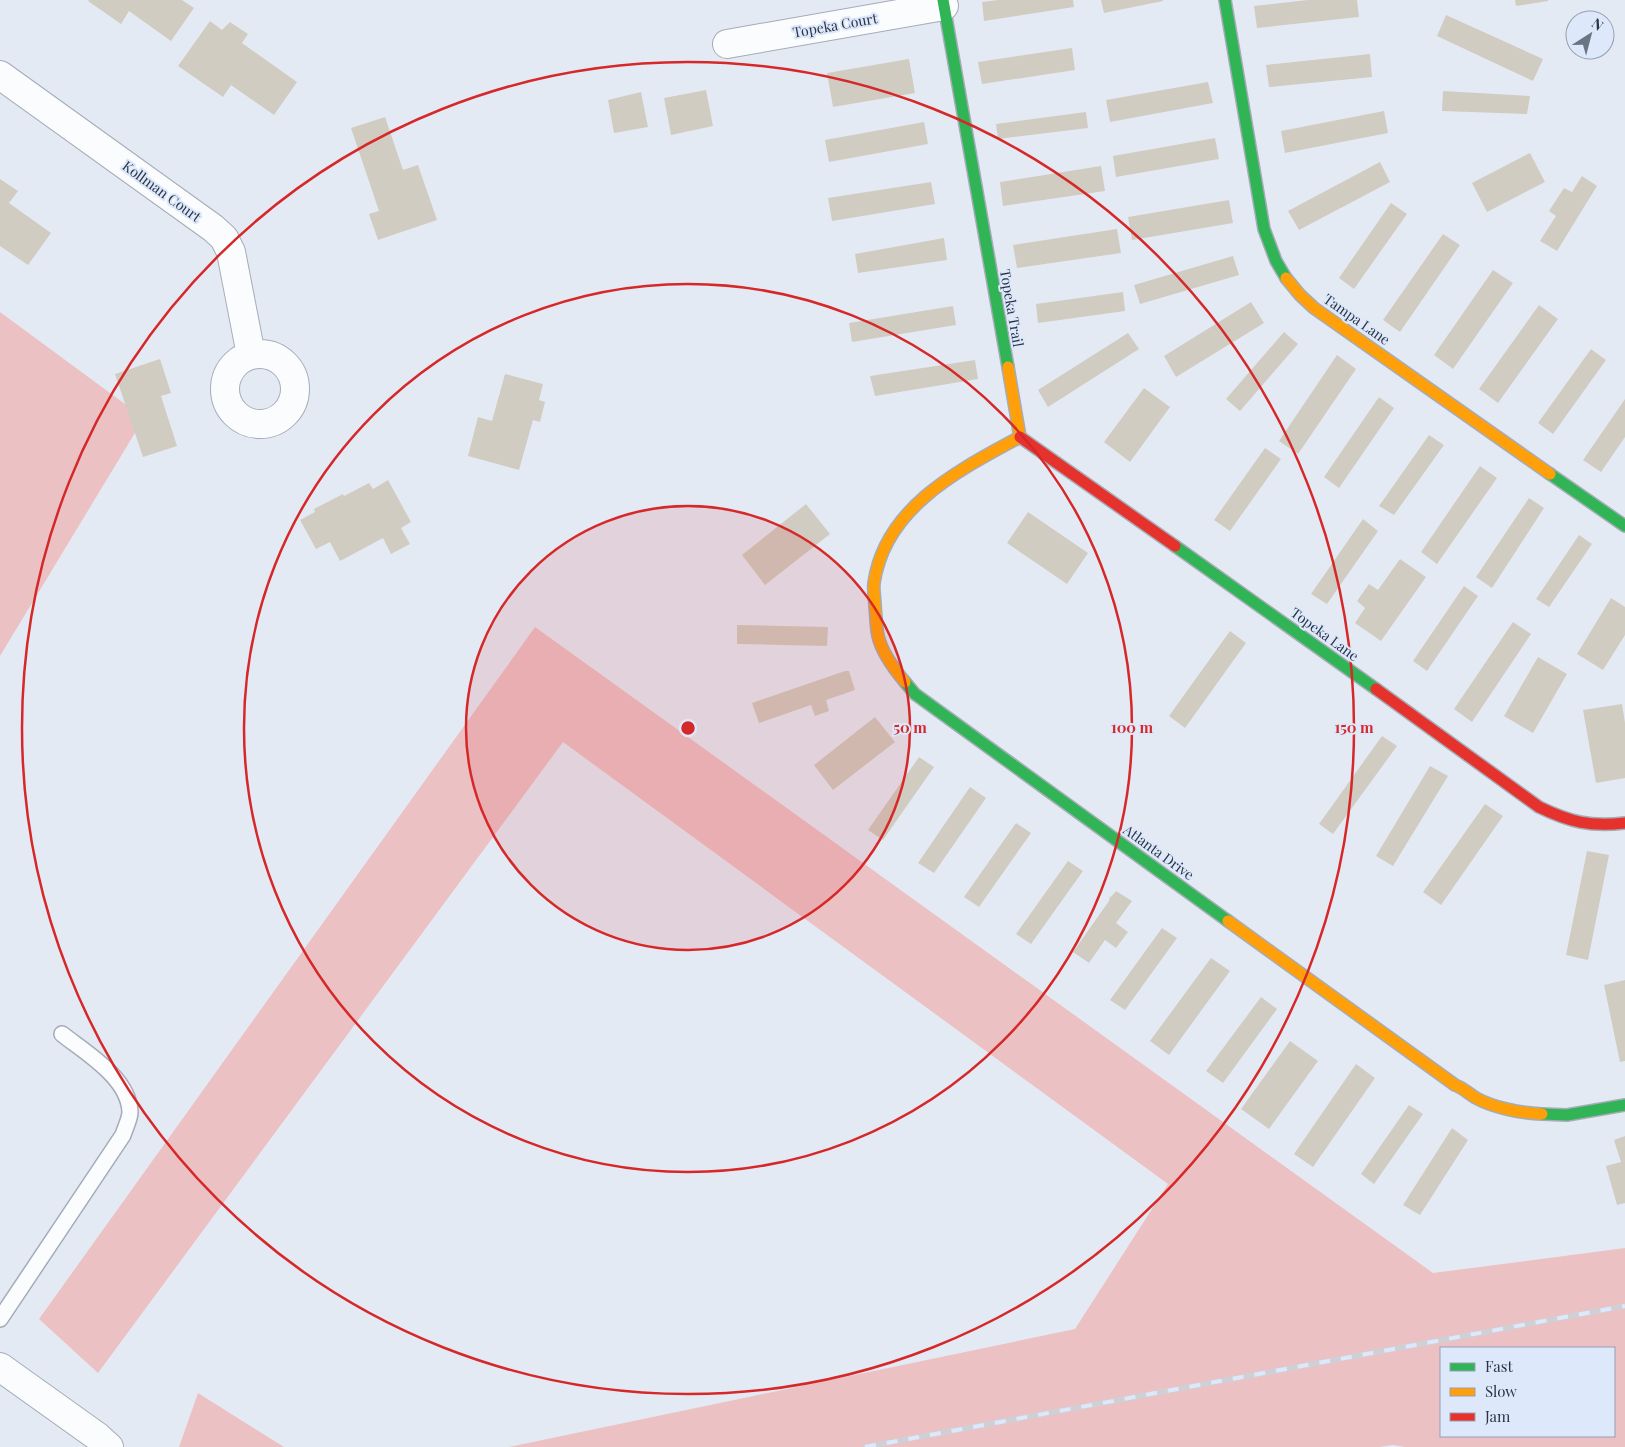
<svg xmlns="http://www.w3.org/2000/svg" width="1625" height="1447" font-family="'Playfair Display',serif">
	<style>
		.forest { fill: #ecc1c4; fill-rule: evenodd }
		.building { fill: #d1ccc2 }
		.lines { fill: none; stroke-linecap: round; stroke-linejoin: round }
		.lane-casing { stroke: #a5acb8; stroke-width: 18 }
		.street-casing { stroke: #a5acb8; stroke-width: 30 }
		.fast-casing { stroke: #a5acb8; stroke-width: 14 }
		.slow-casing { stroke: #a5acb8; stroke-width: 14 }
		.jam-casing { stroke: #a5acb8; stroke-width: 14 }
		.lane { stroke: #fbfcfd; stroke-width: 15 }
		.street { stroke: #fbfcfd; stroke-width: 28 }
		.fast { stroke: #30b455; stroke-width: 11 }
		.slow { stroke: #ff9f0a; stroke-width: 11 }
		.jam { stroke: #e5322d; stroke-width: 11 }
		.rail-casing { stroke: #cfd0d5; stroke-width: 5.5 }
		.rail { stroke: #dde8fb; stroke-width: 4; stroke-dasharray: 11; stroke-linecap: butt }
		.ring { fill: none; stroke: #d62828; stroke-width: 2.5 }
		.labels { text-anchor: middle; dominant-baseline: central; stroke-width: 4; stroke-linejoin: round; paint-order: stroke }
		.street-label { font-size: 14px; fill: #2a3446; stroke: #dde8fb }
		.centre { fill: #d62828; stroke: #dde8fb; stroke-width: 2.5 }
		.ring-label { font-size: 15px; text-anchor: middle; font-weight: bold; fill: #d62828; stroke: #dde8fb; stroke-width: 4; stroke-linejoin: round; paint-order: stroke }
	</style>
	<rect width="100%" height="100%" fill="#e4eaf4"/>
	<path class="forest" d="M0,312L144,418L0,656Z
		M535,627L1433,1273L1625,1248V1447H1405L1393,1445L1379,1447H509L1075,1329L1168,1184L563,742L98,1373L39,1319ZM1614,1348V1436H1441V1348Z
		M198,1393L284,1447H179Z"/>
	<path class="building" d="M89,0H182L194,8L171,41L129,11L121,24L88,1Z
		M998,0H1073L1074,7L984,21L982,2Z
		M1101,0H1163V1L1104,13Z
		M1308,0H1357L1359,17L1257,28L1254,6Z
		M1515,0H1548V1L1516,6Z
		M1446,15L1543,59L1533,81L1437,36Z
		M210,21L222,30L230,22L248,34L242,43L297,82L274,115L231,85L223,97L178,66Z
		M1072,48L1075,70L982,84L978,62Z
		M1370,54L1372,77L1269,87L1266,65Z
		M909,59L915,93L833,107L827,73Z
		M1208,82L1213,103L1110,122L1106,100Z
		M706,90L713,126L671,135L664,98Z
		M1443,91L1530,96L1527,114L1442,111Z
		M641,92L648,127L614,133L608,100Z
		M1384,111L1388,133L1285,153L1281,131Z
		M1086,112L1088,128L998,139L996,124Z
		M385,117L403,170L418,165L437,220L378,240L369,214L379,211L351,128Z
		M924,122L928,144L829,162L825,140Z
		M1215,138L1219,159L1116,177L1113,156Z
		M1530,153L1545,182L1487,212L1472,183Z
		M1380,162L1390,182L1299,230L1288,211Z
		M1101,166L1105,191L1003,206L1000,182Z
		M1582,176L1597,186L1557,251L1540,241L1556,216L1549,211L1564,188L1572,192Z
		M0,179L18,191L9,203L51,233L28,265L0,246Z
		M931,182L935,204L832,221L828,198Z
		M1229,200L1233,223L1132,240L1128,217Z
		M1391,203L1407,214L1354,289L1339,278Z
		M1117,229L1121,253L1017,268L1013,245Z
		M1443,234L1460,245L1400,332L1383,320Z
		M944,238L947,260L858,273L855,254Z
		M1233,256L1239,275L1140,304L1134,285Z
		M1493,270L1513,283L1453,369L1434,355Z
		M1123,292L1125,311L1038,323L1036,304Z
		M1251,302L1264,323L1176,377L1164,356Z
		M1539,305L1558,319L1498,403L1479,389Z
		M953,306L956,325L852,342L849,323Z
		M1284,332L1298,344L1240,411L1226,399Z
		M1128,333L1139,349L1048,407L1038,390Z
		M1591,349L1606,360L1553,434L1538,423Z
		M1337,355L1356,369L1298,454L1279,441Z
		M160,359L171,393L161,396L177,446L143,457L115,374Z
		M975,360L978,379L875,396L870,376Z
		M505,374L543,384L539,400L545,402L540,422L533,420L519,470L468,456L478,417L492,421Z
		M1144,388L1170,407L1130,462L1104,442Z
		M1379,397L1394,408L1339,488L1324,477Z
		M1625,399V437L1601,472L1583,460Z
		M1429,435L1444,445L1394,515L1379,506Z
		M1265,448L1281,459L1230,531L1214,520Z
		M1480,466L1497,478L1437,564L1421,552Z
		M388,480L411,522L401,528L410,544L391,554L383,538L340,561L330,542L316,549L300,520L315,512L314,509L343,494L344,496L369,483L373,489Z
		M1529,498L1544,508L1492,588L1476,577Z
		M806,504L830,534L765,585L742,555Z
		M1028,512L1088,553L1067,584L1007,543Z
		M1363,519L1378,531L1327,604L1311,594Z
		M1579,535L1592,544L1549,607L1536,599Z
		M1400,559L1426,577L1381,641L1355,623L1365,608L1357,601L1369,584L1378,590Z
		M1464,586L1478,596L1427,671L1413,661Z
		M1611,598L1625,607V635L1603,670L1577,654Z
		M1513,622L1531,634L1472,722L1454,709Z
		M737,625L828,627L827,646L737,644Z
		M1230,631L1246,643L1185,728L1169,716Z
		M1538,657L1567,674L1533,733L1504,716Z
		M845,671H849L855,690L826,700L829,711L815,716L811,705L759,723L752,703Z
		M1622,704L1625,723V778L1596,783L1583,710Z
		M875,717L895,742L833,790L814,765Z
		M1382,736L1397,746L1333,834L1319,824Z
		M919,757L934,767L883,840L868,830Z
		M1430,766L1448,776L1393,866L1376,856Z
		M970,787L986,798L934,873L918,863Z
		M1485,804L1503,816L1441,905L1423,892Z
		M1016,823L1031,833L979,907L964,897Z
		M1587,851L1609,855L1588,960L1566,955Z
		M1068,861L1083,871L1031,944L1016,934Z
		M1116,891L1132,901L1116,923L1128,932L1116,948L1105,940L1089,963L1073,952L1109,901L1110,896L1111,897Z
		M1162,928L1177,938L1125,1010L1110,1000Z
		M1211,958L1230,971L1169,1055L1150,1041Z
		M1625,980V1061L1620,1062L1604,985Z
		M1261,997L1277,1009L1223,1083L1206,1071Z
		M1290,1041L1318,1061L1269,1129L1241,1109Z
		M1356,1064L1375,1078L1313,1167L1294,1154Z
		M1409,1105L1423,1114L1374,1184L1361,1174Z
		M1452,1128L1468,1140L1420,1215L1403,1205Z
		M1625,1136V1203L1617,1205L1606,1166L1621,1162L1614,1140Z"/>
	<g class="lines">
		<defs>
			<path id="lane" d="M0,1319L123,1135C125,1128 130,1119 130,1112C129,1078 86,1053 62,1034"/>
			<path id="street" d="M727,44L944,6
				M0,75L213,228L224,238L231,252L251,355
				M225 389a35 35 0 1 1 70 0a35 35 0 1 1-70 0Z
				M0,1367L98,1437L109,1447"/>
			<path id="fast" d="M943,0L1008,367
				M1225,0L1264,229L1276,261L1286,278
				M1550,474L1625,526
				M1175,546L1376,689
				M905,682L915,694L1228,921
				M1542,1114L1567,1115L1625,1105"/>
			<path id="slow" d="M1286,278L1300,295L1314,308L1550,474
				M1008,367L1020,437
				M905,682C894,669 882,653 878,636C876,626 876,615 875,606C875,598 873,590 874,583C885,507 959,470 1020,437
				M1228,921L1455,1085C1463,1088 1468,1093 1476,1098C1494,1108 1521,1113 1542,1114"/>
			<path id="jam" d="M1020,437L1175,546
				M1376,689L1539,807C1570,822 1590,827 1625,823"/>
		</defs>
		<use href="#lane" class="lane-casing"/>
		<use href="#street" class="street-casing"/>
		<use href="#fast" class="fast-casing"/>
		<use href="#slow" class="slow-casing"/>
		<use href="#jam" class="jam-casing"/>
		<use href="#lane" class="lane"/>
		<use href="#street" class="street"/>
		<use href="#fast" class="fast"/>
		<use href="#slow" class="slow"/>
		<use href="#jam" class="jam"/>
		<defs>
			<path id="rail" d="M865,1447L1625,1306"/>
		</defs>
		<use href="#rail" class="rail-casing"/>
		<use href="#rail" class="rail"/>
	</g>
	<circle cx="688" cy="728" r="222" fill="#d62828" fill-opacity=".12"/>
	<g class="ring">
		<circle cx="688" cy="728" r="222"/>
		<circle cx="688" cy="728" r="444"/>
		<circle cx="688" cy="728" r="666"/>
	</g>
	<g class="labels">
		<g class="street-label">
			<text transform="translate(835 25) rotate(-10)">Topeka Court</text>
			<text transform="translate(162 191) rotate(36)">Kollman Court</text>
			<text transform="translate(1012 308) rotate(80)">Topeka Trail</text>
			<text transform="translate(1357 319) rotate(35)">Tampa Lane</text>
			<text transform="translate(1325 634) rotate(36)">Topeka Lane</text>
			<text transform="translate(1159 852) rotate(36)">Atlanta Drive</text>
		</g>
	</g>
	<circle cx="688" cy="728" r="8" class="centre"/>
	<g class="ring-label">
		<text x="910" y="733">50 m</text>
		<text x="1132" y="733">100 m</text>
		<text x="1354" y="733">150 m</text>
	</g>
	<rect x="1440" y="1347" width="175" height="90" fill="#dde8fb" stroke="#95a0b3"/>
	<rect x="1450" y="1363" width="25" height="8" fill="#30b455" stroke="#95a0b3"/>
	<text x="1485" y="1372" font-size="15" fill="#2a3446">Fast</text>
	<rect x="1450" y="1388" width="25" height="8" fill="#ff9f0a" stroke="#95a0b3"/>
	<text x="1485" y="1397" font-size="15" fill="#2a3446">Slow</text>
	<rect x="1450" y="1413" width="25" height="8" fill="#e5322d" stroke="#95a0b3"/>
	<text x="1485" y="1422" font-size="15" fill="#2a3446">Jam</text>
	<g transform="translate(1590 35) rotate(36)"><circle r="24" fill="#dde8fb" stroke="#95a0b3"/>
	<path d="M0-4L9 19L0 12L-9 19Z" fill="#6b7483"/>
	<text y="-8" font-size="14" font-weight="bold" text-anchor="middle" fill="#2a3446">N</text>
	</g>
</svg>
